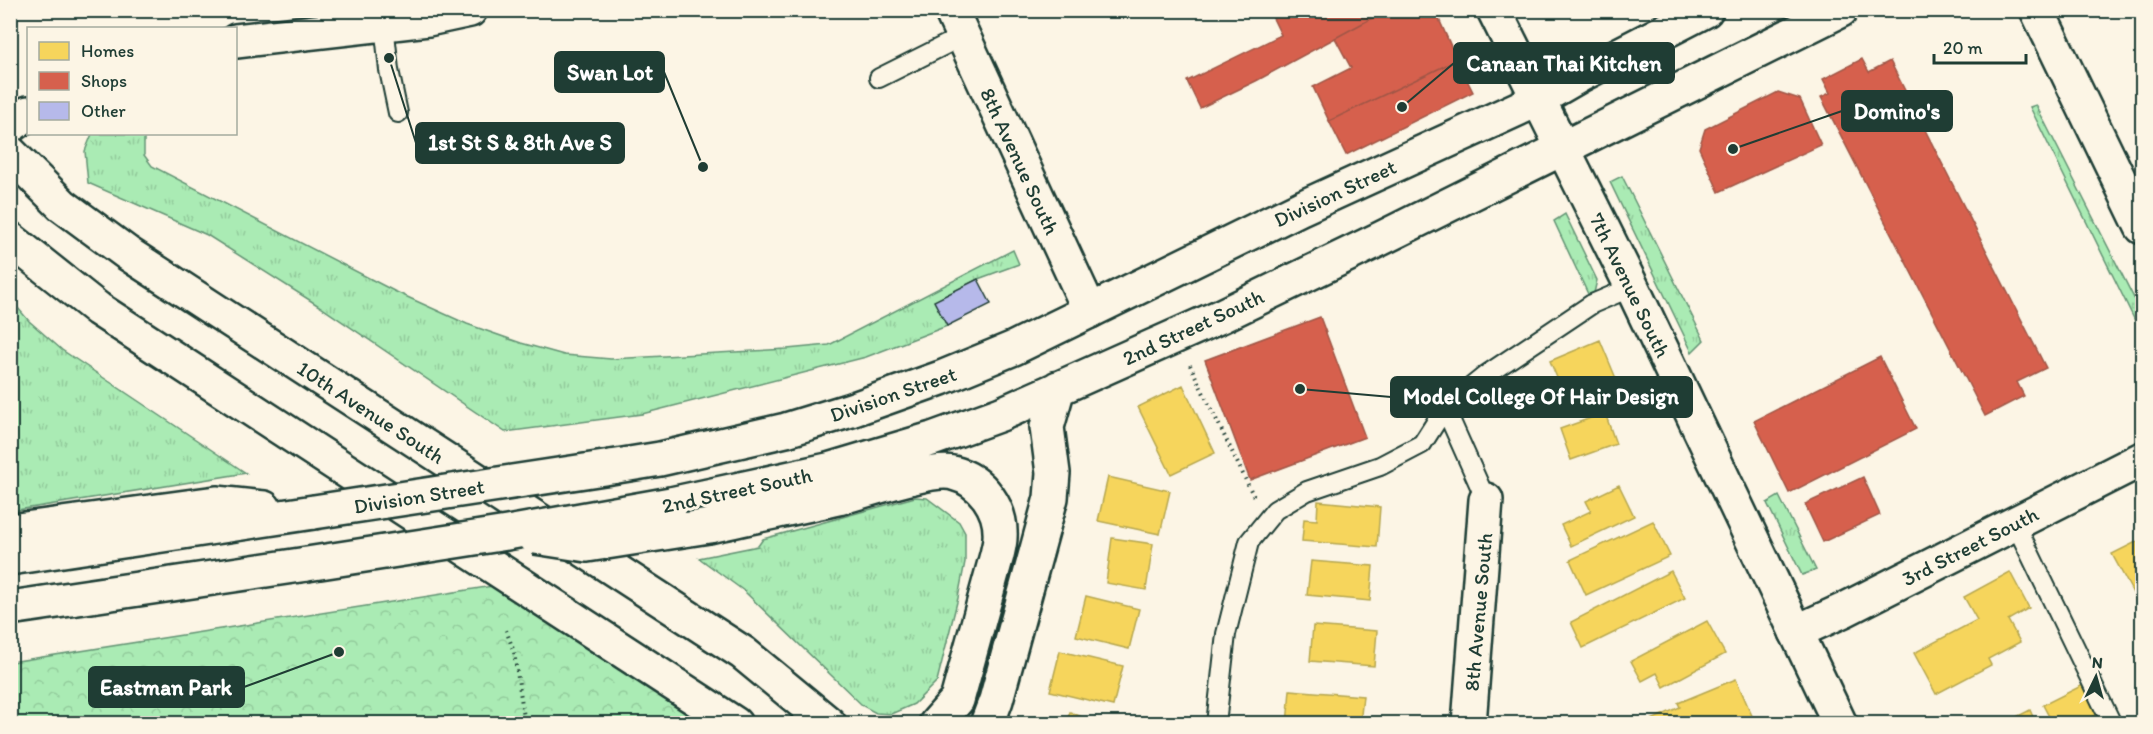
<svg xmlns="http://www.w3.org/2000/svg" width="2153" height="734" font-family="Itim,sans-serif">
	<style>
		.grass { fill: url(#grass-tufts); stroke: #649474; stroke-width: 1.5 }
		.forest { fill: url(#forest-crowns); stroke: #649474; stroke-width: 1.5 }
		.homes { fill: #f6d55c; stroke: #b6a750; stroke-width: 1.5 }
		.shops { fill: #d6604d; stroke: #9f5646; stroke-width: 1.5 }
		.building { fill: #b6b9ea; stroke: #1f3d34; stroke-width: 1.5 }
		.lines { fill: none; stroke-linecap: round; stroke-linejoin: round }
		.lane-casing { stroke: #1f3d34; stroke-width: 22 }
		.street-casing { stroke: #1f3d34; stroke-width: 38 }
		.secondary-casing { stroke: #1f3d34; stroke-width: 38 }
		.highway-casing { stroke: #1f3d34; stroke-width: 38 }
		.path { stroke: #1f3d34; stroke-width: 4; stroke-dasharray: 1.5 4.5; stroke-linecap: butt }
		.lane { stroke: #fcf5e5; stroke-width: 18 }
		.street { stroke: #fcf5e5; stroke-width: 33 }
		.secondary { stroke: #fcf5e5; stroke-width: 33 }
		.highway { stroke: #fcf5e5; stroke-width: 33 }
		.highway-bridge-casing { stroke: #1f3d34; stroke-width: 38; stroke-linecap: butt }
		.highway-bridge { stroke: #fcf5e5; stroke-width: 33 }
		.labels { text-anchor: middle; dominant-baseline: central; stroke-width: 6; stroke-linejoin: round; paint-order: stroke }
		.street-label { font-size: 21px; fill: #1f3d34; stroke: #fcf5e5 }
		.leader { fill: none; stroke: #1f3d34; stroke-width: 2 }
		.callout-dot { fill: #1f3d34; stroke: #fcf5e5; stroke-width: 2 }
		.callout { fill: #1f3d34; stroke: #1f3d34; stroke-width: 2 }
		.callout-label { font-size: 22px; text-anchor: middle; font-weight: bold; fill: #fff }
	</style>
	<defs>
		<pattern id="grass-tufts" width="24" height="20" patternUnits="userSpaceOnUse" patternTransform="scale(1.5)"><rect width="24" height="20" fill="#aaebb4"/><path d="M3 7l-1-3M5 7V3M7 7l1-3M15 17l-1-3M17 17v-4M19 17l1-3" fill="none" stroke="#92ca9b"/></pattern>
		<pattern id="forest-crowns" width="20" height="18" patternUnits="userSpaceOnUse" patternTransform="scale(1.5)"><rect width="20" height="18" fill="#aaebb4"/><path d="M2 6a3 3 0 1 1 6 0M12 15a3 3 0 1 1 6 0" fill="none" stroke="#92ca9b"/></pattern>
	</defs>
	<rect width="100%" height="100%" fill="#fcf5e5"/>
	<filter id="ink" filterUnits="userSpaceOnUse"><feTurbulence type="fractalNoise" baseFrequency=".0167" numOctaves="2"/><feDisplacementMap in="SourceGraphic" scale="12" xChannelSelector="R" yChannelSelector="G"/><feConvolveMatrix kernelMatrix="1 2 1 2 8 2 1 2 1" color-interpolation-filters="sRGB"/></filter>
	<g filter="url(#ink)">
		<path class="grass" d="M2036,105L2142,314V335L2030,107Z
			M92,134H144V155L152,166L394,291L467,324L521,343L564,355L611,359L787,349L829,345L1013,250L1019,264L978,279L935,301L947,326L866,357L642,414L505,432L319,306L207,235L88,183L85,151Z
			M1622,176L1704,340L1692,352L1610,182Z
			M1565,214L1597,280L1594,293L1588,294L1554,221Z
			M11,300L29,321L62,350L246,473L11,511Z
			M1779,496L1816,570L1802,575L1767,503Z
			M915,497L927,498L959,522L965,533V562L958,598L937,681L914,704L891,714L876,713L863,706L744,591L699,558L758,546L763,539Z"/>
		<path class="forest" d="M499,585L705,724H11V662Z"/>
		<path class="homes" d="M1600,340L1620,388L1560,413L1554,396L1563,392L1550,361Z
			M1183,385L1215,453L1171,474L1138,407Z
			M1605,413L1616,444L1571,460L1560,429Z
			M1108,477L1170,491L1160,534L1098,521Z
			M1619,485L1634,516L1571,546L1561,525L1591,511L1586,501Z
			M1318,501L1380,507L1377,547L1302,541L1304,519L1317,520Z
			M1653,521L1670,556L1586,595L1570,560Z
			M1112,538L1153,544L1146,590L1106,583Z
			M2142,539V588L2133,593L2112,554Z
			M1311,561L1373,566L1370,601L1307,595Z
			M1671,571L1685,598L1583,648L1571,622Z
			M2010,572L2029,608L2008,620L2020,642L1988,659L1991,665L1936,694L1914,653L1977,620L1964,597Z
			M1086,596L1139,609L1129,649L1076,636Z
			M1707,621L1725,654L1664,687L1657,673L1642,681L1631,661Z
			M1313,626L1377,631L1374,666L1310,661Z
			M1060,651L1123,666L1113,706L1050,691Z
			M1736,679L1753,718L1739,724H1648L1647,722L1680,707L1678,703Z
			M2083,685L2098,714L2079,724H2053L2043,705Z
			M1290,690L1363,696L1360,724H1287Z
			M2030,710L2036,724H2003Z
			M1070,712L1098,724H1066Z"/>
		<path class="shops" d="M1269,10H1387L1256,81L1200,108L1187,81L1281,35Z
			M1387,10H1435L1457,60L1329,121L1313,87L1351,68L1335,38Z
			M1862,59L1869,72L1890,61L2046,368L2017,382L2024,396L1985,416L1821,97L1830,93L1823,79Z
			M1457,60L1473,92L1346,155L1329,121Z
			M1778,92L1800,99L1821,145L1719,192L1699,148L1705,129Z
			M1320,317L1365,437L1250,480L1205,360Z
			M1880,357L1916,429L1789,493L1754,421Z
			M1863,477L1880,515L1823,542L1805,504Z"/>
		<path class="building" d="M978,279L991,304L947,326L934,301Z"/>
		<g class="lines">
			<defs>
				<path id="lane" d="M384,24L389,70L398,113
					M879,78L963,36
					M1445,408L1486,500
					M2015,523L2112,724
					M1216,724L1226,634L1249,542L1275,510L1307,491L1380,466L1422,444L1445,408L1486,375L1592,304L1632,287"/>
				<path id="street" d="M951,10L1090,311
					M2037,10L2142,227
					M1796,632L1844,610L2142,459
					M1469,724L1486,500"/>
				<path id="secondary" d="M1494,10L1632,287L1840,724
					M236,41L428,19L470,10
					M10,126L28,113
					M10,153L62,205L127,253L743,653L829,724
					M10,239L98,309L735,724"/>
				<path id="highway" d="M611,467L660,459L786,430L851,410L941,378L1014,348L1301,208L1537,100L1582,74L1706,10
					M671,504L828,470L932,439L1001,414L1221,316L1380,239L1841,10
					M709,526C752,516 795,508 838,498C863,492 932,467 953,473C982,480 1002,509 1000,538C1000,543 998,550 997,555L957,700L936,724
					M10,531L216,503L264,508
					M10,558L314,512
					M10,608L307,564
					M987,724L996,700L1051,498L1053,473L1047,427L1058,388"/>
			</defs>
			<use href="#lane" class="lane-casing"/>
			<use href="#street" class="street-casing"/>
			<use href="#secondary" class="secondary-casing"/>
			<use href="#highway" class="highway-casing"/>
			<path class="path" d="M1190,365L1255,499
				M506,630L514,652L525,724"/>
			<use href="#lane" class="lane"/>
			<use href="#street" class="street"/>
			<use href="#secondary" class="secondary"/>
			<use href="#highway" class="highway"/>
			<defs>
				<path id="highway-bridge" d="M314,512L611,467
					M535,537L587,545L709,526
					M307,564L507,533L671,504"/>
			</defs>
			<use href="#highway-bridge" class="highway-bridge-casing"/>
			<use href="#highway-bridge" class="highway-bridge"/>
		</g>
	</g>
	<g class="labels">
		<g class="street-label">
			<text transform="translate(1020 161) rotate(65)">8th Avenue South</text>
			<text transform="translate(1335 193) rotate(-25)">Division Street</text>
			<text transform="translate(1630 285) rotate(64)">7th Avenue South</text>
			<text transform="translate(1193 327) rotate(-25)">2nd Street South</text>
			<text transform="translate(893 394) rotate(-19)">Division Street</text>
			<text transform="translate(371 412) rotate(33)">10th Avenue South</text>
			<text transform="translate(737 490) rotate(-12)">2nd Street South</text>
			<text transform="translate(419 496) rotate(-9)">Division Street</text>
			<text transform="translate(1970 546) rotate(-27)">3rd Street South</text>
			<text transform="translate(1478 612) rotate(-85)">8th Avenue South</text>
		</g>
	</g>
	<path class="leader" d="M1402 107L1454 63M703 167L664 72M1733 149L1842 111M389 58L416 143M1300 389L1391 397M339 652L244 687"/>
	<g class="callout-dot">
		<circle cx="1402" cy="107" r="6"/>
		<circle cx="703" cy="167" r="6"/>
		<circle cx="1733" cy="149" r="6"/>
		<circle cx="389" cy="58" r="6"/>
		<circle cx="1300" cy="389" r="6"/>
		<circle cx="339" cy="652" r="6"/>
	</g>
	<g class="callout">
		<rect x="1454" y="43" width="220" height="40" rx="6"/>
		<rect x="555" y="52" width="109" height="40" rx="6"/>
		<rect x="1842" y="91" width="110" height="40" rx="6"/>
		<rect x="416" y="123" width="208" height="40" rx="6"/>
		<rect x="1391" y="377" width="301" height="40" rx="6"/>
		<rect x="89" y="667" width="155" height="40" rx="6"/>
	</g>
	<g class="callout-label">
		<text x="1564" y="71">Canaan Thai Kitchen</text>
		<text x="610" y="80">Swan Lot</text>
		<text x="1897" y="119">Domino's</text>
		<text x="520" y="150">1st St S &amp; 8th Ave S</text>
		<text x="1541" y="404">Model College Of Hair Design</text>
		<text x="166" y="695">Eastman Park</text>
	</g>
	<rect width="2153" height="734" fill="none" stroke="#fcf5e5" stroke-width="36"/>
	<rect x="18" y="18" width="2117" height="698" fill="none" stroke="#1f3d34" stroke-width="2" filter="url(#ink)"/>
	<rect x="27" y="27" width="210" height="108" fill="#fcf5e5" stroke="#a4ab9e" stroke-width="1.5"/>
	<rect x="39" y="42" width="30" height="18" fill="#f6d55c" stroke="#a4ab9e" stroke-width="1.5"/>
	<text x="81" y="57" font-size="18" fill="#1f3d34">Homes</text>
	<rect x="39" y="72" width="30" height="18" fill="#d6604d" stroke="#a4ab9e" stroke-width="1.5"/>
	<text x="81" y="87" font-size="18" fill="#1f3d34">Shops</text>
	<rect x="39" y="102" width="30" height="18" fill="#b6b9ea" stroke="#a4ab9e" stroke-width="1.5"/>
	<text x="81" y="117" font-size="18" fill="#1f3d34">Other</text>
	<g transform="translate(2096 677) rotate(5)" stroke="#fcf5e5" stroke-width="4.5" paint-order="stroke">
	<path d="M0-4.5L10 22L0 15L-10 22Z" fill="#1f3d34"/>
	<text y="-9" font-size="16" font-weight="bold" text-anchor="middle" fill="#1f3d34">N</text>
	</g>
	<path d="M1934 54v9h92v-9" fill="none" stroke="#1f3d34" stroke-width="3"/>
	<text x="1943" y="54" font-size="18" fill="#1f3d34" stroke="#fcf5e5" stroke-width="4.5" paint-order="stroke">20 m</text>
</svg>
